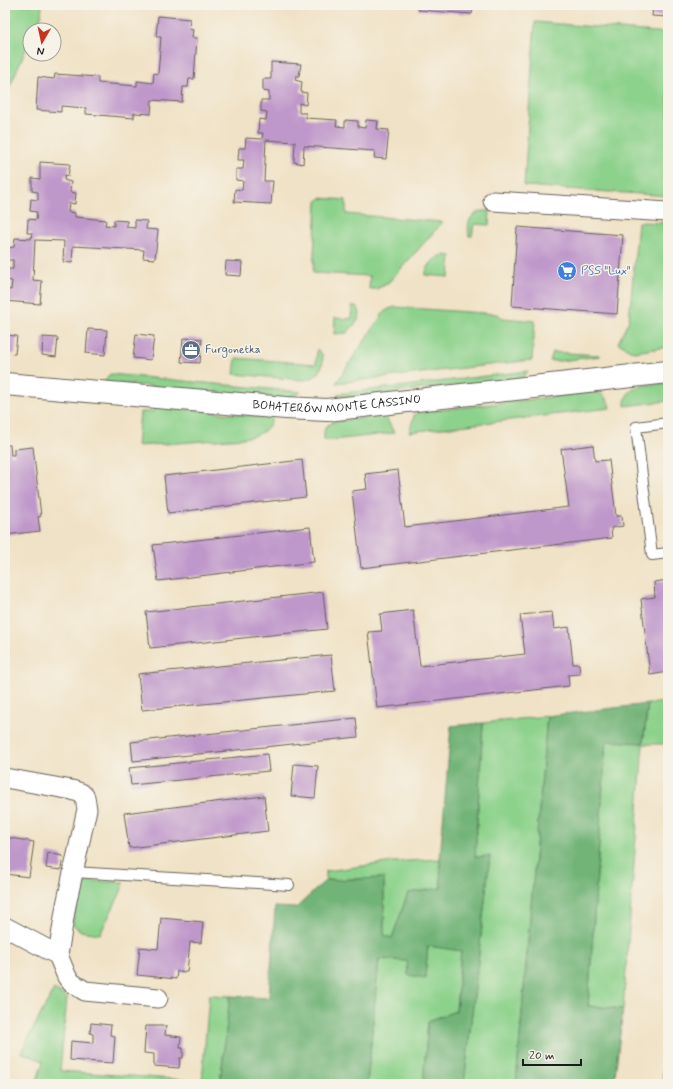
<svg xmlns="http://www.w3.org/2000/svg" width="673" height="1089" font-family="Mynerve,sans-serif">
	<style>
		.green { fill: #8dd28c; stroke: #547754 }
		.forest { fill: #72b478; stroke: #47684a }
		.building { fill: #bf98cb }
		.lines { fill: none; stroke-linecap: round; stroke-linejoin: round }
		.service-casing { stroke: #666158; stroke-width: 12 }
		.minor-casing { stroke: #666158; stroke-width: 21 }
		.tertiary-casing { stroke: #666158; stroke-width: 24 }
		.service { stroke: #fff; stroke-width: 10 }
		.minor { stroke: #fff; stroke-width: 19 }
		.tertiary { stroke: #fff; stroke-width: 22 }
		.labels { text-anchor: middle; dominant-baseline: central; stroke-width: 3; stroke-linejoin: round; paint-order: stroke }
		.shop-label { font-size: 12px; fill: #366cbe; stroke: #f7f3e8; text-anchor: start }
		.service-label { font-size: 12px; fill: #4e5e75; stroke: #f7f3e8; text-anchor: start }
		.street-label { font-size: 12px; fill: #1c1c1c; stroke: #f7f3e8 }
	</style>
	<rect width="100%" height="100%" fill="#f7f3e8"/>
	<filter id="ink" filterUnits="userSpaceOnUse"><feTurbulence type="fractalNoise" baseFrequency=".025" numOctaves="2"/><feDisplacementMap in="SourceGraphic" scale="8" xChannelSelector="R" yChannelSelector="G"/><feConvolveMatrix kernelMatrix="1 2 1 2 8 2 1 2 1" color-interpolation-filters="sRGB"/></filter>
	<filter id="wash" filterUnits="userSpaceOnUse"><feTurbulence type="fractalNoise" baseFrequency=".012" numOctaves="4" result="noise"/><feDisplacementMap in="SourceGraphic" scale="16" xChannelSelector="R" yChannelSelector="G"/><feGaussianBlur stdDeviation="0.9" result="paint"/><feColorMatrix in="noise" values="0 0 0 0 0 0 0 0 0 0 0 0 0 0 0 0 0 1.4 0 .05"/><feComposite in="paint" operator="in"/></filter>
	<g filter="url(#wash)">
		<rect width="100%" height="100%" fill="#f0e2c6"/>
		<path class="green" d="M5,5H42L41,16L35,30H30V40L5,97Z
			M535,22L668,33V196L524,186Z
			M320,198L346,200V214L443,222L387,284L376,289H369L370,276L313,273L317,202Z
			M482,211H490L489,225L474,224L472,236H469C467,223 469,215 482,211Z
			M638,222L668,223V347L634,352L618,343L629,320Z
			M444,255L451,256L449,277L425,275C428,265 433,258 444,255Z
			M352,306H356C366,317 354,324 347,333L334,334L335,318L351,319Z
			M395,307L497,314L503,318L535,321L532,360L336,383L384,312L389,309Z
			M317,349L322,354C325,368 317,380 302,380L234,374L236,358L316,364Z
			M553,352L598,355L600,356L560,361H550Z
			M528,371L524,376L521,378L343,398L337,394Z
			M110,374L301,392L295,395L285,398L103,382Z
			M668,383V401L625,406C624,383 651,385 668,383Z
			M593,392C603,393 608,398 610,408L409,432L415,413Z
			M154,406L272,418C270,432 255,436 244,438L137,446L140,412H153Z
			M385,415L394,433L333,440H324V433L325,427L333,422Z
			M668,702V744H643L623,1009L588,1006L606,740L643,743L648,704Z
			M547,716L516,1084H464L490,856L475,858L483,723Z
			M440,859L441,888L408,893L392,938L384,935V878L326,880V871L393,862Z
			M83,881L124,882L120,894L100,934L81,931L72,924Z
			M428,946L461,950L456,1011L428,1021L423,1084H367L379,959L408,961L425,978Z
			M54,989L67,998L60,1071L202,1081L209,995L230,996L220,1084H36L43,1061L21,1052Z"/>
		<path class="forest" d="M648,704L643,743L606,741L588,1006L623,1009L614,1084H516L547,716Z
			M483,723L475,857L490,856L464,1084H423L428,1021L456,1011L461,951L428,946L425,978L408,975L407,961L379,959L367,1084H220L230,996L269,998L275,907L296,908L326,880L384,878V935L392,938L408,893L441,888L440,859L451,726Z
			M668,1016V1084H662Z"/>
		<g id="blocks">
			<path class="building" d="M419,5H473L472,14L418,10Z
				M653,5H668V17L652,16Z
				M158,16L190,19L189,29L193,30L192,38H197L194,79H189L188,87H183L182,102L152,100L151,114L134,113V118L86,114V108L61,106V112L36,110L38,77L54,79L55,74L98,77V83L137,86V81L153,83L154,73L158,74L161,37H156Z
				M271,62L301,64L299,76H296L295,80L302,82L301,92L307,93L306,105L299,103V113H306V118L337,120L336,126L345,127V120L358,121V127L365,128L366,120L378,121L377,129L389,130L386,159L374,158L375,151L304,146L303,164L294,162L295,142L266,140L264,181H273L271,204L234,202L235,189L242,190L243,181L236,180V169H243L244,160H238L239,148H245L246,138L262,139L263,133H258L259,119L266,120L267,112L261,111V100H269V92L263,91V79H271Z
				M40,162L70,164L68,176L65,175L64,180L71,182L70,192L76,193L75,204L69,203L68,212L75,213V217L106,220L105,225L114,226V220L127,221V227L135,228V220L147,221L146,229L158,230L155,259L143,258L144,250L73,246L72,263L63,262L64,241L35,240L33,280L42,281L40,304L5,301V289L11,290L12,281L5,280L6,269H13V260H7L8,248L14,247L15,238L31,239L32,233H27L28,219L36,220L37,212L30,211L31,199L38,200V192L32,191V178L40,179Z
				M517,227L623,235L617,314L512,306Z
				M226,261L242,262L241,276L225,275Z
				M88,329L107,330L105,355L86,353Z
				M136,334L154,336L151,360L133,358Z
				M5,335L17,336L15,354L5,353Z
				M43,337L58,338L56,357L42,355Z
				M183,338L202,339L200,363L181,362Z
				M5,445H10L11,455H14V449L33,447L41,516L38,517L40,531L5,535Z
				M593,445L595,461L609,460L616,516H622L623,526L611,528L612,538L361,568L352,491L367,489L365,474L398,470L405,527L569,507L561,449Z
				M302,460L306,497L168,513L164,476Z
				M310,527L314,562L158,581L153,545Z
				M668,580V672L650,675L641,599L655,597L654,582Z
				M323,592L327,629L150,648L146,612Z
				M413,610L420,666L525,654L520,615L552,612L554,629L569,627L573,664H579L580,674L568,675L569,686L377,708L368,632L382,631L380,614Z
				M331,655L335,691L142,710L138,674Z
				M356,718L358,737L133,761L131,742Z
				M267,754L269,771L131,785L129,768Z
				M294,764L318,766L315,798L291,796Z
				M264,796L268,831L129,848L124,813Z
				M5,837L34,842L29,877L5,874Z
				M48,853L63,856L61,870L46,868Z
				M161,918L203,922L201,943L190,942L187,972L177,971L176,979L137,975L140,947L158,949Z
				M91,1023L111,1025L110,1035L115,1036L113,1063L70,1060L71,1041L93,1043V1034L90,1033Z
				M146,1026H166L165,1035L181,1037L180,1048H183V1058H180L179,1068L154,1066V1054L144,1053Z"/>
		</g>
	</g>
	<g filter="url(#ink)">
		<use href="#blocks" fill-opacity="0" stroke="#666158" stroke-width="1"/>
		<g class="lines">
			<defs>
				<path id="service" d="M668,423L636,427L652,555L668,553
					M73,872L289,885"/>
				<path id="minor" d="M493,201L668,212
					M5,778L72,790L81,793L85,797L87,809L66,905L58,955L67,977L72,983L85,991L158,998
					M5,927L58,955"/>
				<g id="tertiary">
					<path id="s1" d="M5,384L286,408L327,410L668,372"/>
				</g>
			</defs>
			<use href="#service" class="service-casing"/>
			<use href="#minor" class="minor-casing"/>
			<use href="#tertiary" class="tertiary-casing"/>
			<use href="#service" class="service"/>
			<use href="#minor" class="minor"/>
			<use href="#tertiary" class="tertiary"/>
		</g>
	</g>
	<defs>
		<symbol id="supermarket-disc" viewBox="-11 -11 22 22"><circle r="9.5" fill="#3f7fe0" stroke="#f7f3e8"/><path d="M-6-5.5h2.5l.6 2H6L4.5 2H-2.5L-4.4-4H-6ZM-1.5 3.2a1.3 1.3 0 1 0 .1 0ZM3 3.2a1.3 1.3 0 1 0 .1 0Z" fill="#fff"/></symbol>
		<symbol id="office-disc" viewBox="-11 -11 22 22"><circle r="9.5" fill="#5c6f8a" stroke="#f7f3e8"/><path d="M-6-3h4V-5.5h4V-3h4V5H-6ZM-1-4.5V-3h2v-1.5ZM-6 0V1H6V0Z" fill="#fff"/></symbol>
	</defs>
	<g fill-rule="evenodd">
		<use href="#supermarket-disc" x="556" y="260" width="22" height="22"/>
		<use href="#office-disc" x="180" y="339" width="22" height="22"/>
	</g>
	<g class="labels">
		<g class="shop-label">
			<text x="581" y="271">PSS "Lux"</text>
		</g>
		<g class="service-label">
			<text x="205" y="350">Furgonetka</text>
		</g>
		<g class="street-label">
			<text stroke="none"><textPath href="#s1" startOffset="333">BOHATERÓW MONTE CASSINO</textPath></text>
		</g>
	</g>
	<rect width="673" height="1089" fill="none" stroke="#f7f3e8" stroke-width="20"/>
	<g transform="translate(42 42) rotate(189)"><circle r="19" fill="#f7f3e8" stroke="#9f9d96"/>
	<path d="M0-3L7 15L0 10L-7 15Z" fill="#c8321e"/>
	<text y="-6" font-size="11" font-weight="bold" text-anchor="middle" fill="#1c1c1c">N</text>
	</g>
	<path d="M523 1059v6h58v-6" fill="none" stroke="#1c1c1c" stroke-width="2"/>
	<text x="529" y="1059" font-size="12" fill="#1c1c1c" stroke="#f7f3e8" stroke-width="3" paint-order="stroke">20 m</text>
</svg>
